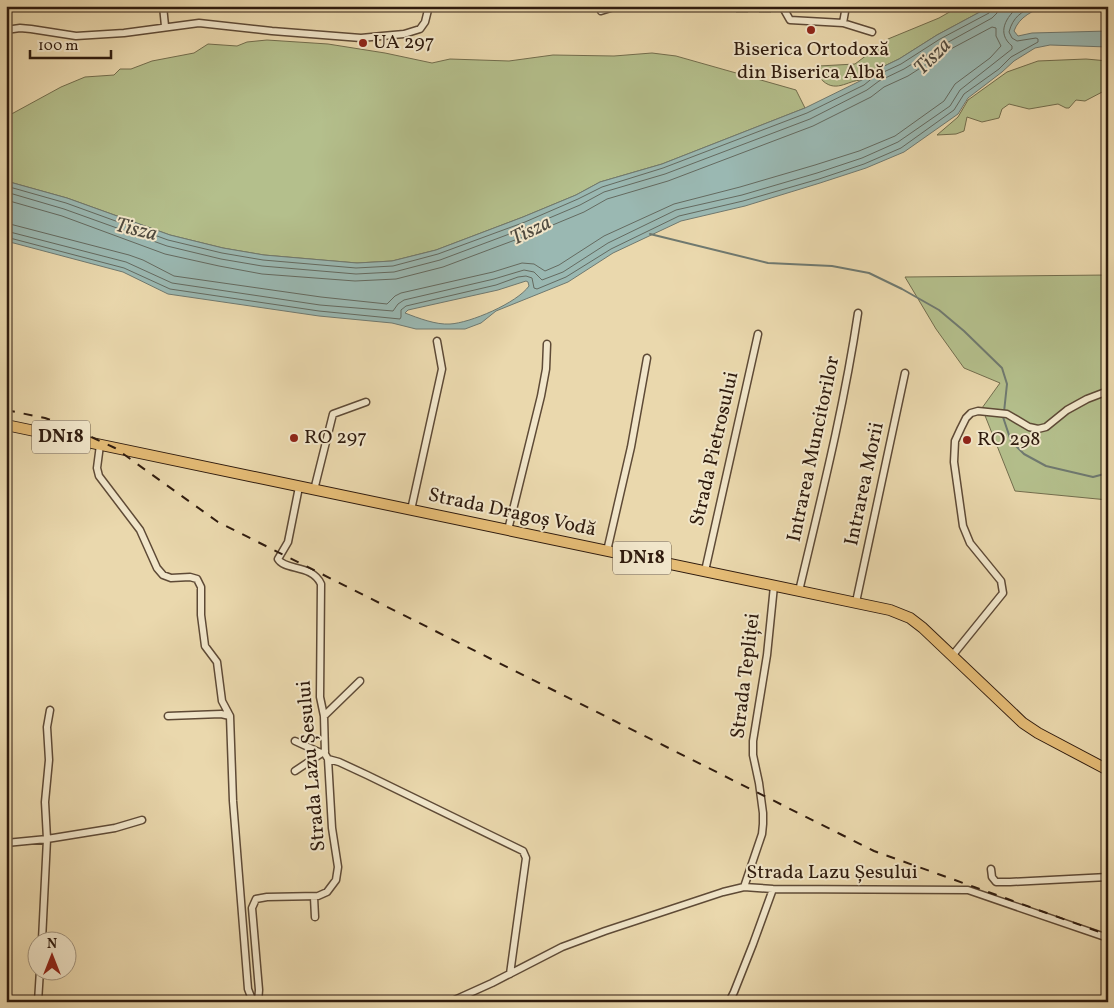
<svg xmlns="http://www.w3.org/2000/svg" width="1114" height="1008" font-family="Vollkorn,serif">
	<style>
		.green { fill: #b4bf8c; stroke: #726d4d }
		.water { fill: #9ab8b2; stroke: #6f7970; fill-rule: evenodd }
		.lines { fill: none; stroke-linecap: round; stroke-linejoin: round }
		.shore { stroke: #646a60; stroke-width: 1 }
		.stream { stroke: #6f7970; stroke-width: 2 }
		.street-casing { stroke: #5e4a36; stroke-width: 9 }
		.primary-casing { stroke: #2f1b0e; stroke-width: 12 }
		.street { stroke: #f1e6ca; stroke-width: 6 }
		.primary { stroke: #e5bc76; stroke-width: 10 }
		.rail { stroke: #2f1b0e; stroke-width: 2; stroke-dasharray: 9 9; stroke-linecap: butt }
		.poi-dot { fill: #8f2418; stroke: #f1e6ca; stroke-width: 2 }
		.labels { text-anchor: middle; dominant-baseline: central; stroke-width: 4; stroke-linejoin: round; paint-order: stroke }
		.shield { fill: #f1e6ca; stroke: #695846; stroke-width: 1 }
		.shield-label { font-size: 19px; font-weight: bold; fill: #2f1b0e }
		.poi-label { font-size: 20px; fill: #2f1b0e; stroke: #f1e6ca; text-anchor: start }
		.street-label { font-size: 20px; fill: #2f1b0e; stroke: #f1e6ca }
		.water-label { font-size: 21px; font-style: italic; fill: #4f4a3f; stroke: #f1e6ca }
	</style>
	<rect width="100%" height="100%" fill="#ead8ad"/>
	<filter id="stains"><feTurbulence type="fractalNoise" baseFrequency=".004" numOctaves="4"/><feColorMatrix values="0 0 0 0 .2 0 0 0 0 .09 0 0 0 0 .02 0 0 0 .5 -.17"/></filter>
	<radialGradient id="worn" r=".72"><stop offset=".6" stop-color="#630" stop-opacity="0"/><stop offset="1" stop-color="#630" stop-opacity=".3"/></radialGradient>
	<path class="green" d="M736,6H770L771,12H759V10H749L748,12H736Z
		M960,6H991L937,35L899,59L872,72L862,80C847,80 835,95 820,78C817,74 817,71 819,66L855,64L888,39L939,18Z
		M267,40L328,44L385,53L432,63L450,59L509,61L553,55L614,56L652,53L676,56L796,90L805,108L662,164L600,182L576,195L523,217L436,250L392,261L357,263L264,255L223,248L170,235L67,198L6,181V117L61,87L85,77L114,75L120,69H131L152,61L194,53L208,44L237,46L247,42Z
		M1086,59L1108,61V89L1106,90L1085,101L1076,100L1069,108H1066L1058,104L1029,109L1009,104L1002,109L999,118L982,122L967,117L964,131L956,134L937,135L958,117L968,100L1007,72L1038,61Z
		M1108,275V500L1015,491L982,408L1000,383L964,368L936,329L905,277Z"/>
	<path class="water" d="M991,6H1047C1033,10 1019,17 1014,31L1018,36L1032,33L1108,31V47L1050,45L1035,48L1014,61L1002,72L968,98L958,114L904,152L866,168L820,183L745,206L681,221L613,253L568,282L496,311L481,323L465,329H416L392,323L319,316L168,294L123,272L6,241V181L67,198L170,235L223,248L264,255L357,263L392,261L436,250L523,217L576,195L600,182L662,164L805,108L862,80L872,72L899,59L937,35ZM526,281L528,282L529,286C517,303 470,323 450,324C436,325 418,318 405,313L408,310L498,290Z"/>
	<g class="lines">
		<path class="shore" d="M6,186L66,203L168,240L222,253L263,260L356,268L393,266L438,254L525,222L578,199L602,187L663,168L807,113L864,85L875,76L901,64L940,39L989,13L992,6
			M6,192L64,209L167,246L221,259L262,266L356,274L394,272L440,260L528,227L580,205L604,192L665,174L810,119L867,90L879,81L904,69L943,45L992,18L997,13L998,6
			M6,200L62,216L165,254L219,266L262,274L355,281L396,279L443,267L531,234L584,212L607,199L668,181L813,126L871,97L884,87L908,76L947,51L992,27L996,28V36L1001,46L990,58L955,84L944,101L895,136L859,151L815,165L740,187L674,204L604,236L559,265L545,271L534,264L522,263L493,272L401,293L395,296L387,304L321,297L174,276L143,260L129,255L6,223
			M6,231L126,262L172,283L320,305L393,311L398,304L404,300L494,279L524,270L534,272L542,280L563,272L608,243L676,210L742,195L817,173L862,158L898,142L950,106L960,90L1012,49V46C996,33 1006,17 1019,6
			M6,237L124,268L170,289L319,311L400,319L401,317V310L406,306L496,285L518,277L526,276L532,278L534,288L537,289L566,277L611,249L679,216L743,201L819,179L864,164L901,148L954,110L964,94L999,69L1011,57L1038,42V39L1036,38L1017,41L1012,38L1009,32C1013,17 1021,12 1034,6"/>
		<path class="stream" d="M650,234L768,263L832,266L869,273L902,289L939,310L964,331L1002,368L1007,384L1004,412
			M1003,417L1011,441L1024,454L1046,466L1093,477L1108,473"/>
		<defs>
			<path id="street" d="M163,6L165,26
				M782,6L790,20L843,23L872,32
				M601,11L617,6
				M843,23L846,6
				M6,30L20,28L31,29L76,36L124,33L199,23L272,31L361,38L382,36L404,34L420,29L425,22L429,6
				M100,445L97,468L99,476L140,530L157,568L163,575L171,578L190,577L197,579L201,587V615L205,646L217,662L222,701L230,716L233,801L248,989L253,1002
				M314,490L333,414L366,402
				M411,510L442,369L437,341
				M508,530L541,396L546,369L547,344
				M607,551L631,447L647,358
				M705,571L758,334
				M799,591C821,498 844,407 858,313
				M856,602L905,373
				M952,656L1003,593L1001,581L970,543L963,526L954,462L955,441L961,428L966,418L971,413L978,411L1007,414L1029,427L1038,429L1046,427L1067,410L1087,399L1108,391
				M168,716L221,714L230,716
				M324,716L360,681
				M295,741L321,753
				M328,759L339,762L367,775L523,851L526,858L510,974
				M295,771L325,751
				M6,843L47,839L45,802L49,760L47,727L50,710
				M991,869L992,877L996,882H1010L1108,877
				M744,887L762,834L763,824V813L759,783L753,755V741L767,655L774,586
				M314,897L315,917
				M42,940L47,839L115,828L142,820
				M38,1002L40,970
				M258,1002L259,990L252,908L256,899L267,897L318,896L327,892L336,880L338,867L332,828L328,759L325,754L324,716L320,697L321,584C312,564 285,571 278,559L288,542L299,487
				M450,1002L492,983L562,947L605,931L723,892L744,887L773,889L968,890L1108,938
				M729,1002L734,992L753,944L773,889"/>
			<path id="primary" d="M6,425L890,610L910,618L923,628L1023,723L1038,733L1108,770"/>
		</defs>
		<use href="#street" class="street-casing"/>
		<use href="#primary" class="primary-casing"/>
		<use href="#street" class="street"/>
		<use href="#primary" class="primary"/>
		<path class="rail" d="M6,410L45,418L70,427L115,448L218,522L874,851L1108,935"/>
	</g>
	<g class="poi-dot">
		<circle cx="811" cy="30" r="5"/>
		<circle cx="363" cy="43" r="5"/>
		<circle cx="294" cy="438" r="5"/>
		<circle cx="967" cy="440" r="5"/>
	</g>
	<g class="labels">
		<g class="shield">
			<rect x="32" y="420.5" width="58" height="33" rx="4"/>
			<rect x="613" y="541.5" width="58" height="33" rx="4"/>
		</g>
		<g class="shield-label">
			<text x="61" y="437">DN18</text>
			<text x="642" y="558">DN18</text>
		</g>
		<g class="poi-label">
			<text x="373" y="43">UA 297</text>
			<text x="811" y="50" text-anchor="middle">Biserica Ortodoxă<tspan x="811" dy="23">din Biserica Albă</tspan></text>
			<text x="304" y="438">RO 297</text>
			<text x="977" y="440">RO 298</text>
		</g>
		<g class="street-label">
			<text transform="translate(715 449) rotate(-77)">Strada Pietrosului</text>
			<text transform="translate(814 449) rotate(-78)">Intrarea Muncitorilor</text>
			<text transform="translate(865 484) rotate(-78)">Intrarea Morii</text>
			<text transform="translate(512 513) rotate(12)">Strada Dragoș Vodă</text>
			<text transform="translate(746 676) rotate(-83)">Strada Tepliței</text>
			<text transform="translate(312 766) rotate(-95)">Strada Lazu Șesului</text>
			<text x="832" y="873">Strada Lazu Șesului</text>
		</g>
		<g class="water-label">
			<text transform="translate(933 57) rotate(-45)">Tisza</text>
			<text transform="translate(136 230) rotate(13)">Tisza</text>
			<text transform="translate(531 231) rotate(-26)">Tisza</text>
		</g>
	</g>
	<rect width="1114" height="1008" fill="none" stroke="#ead8ad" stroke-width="25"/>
	<rect x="8" y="8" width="1099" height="993" fill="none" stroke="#2f1b0e" stroke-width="2.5"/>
	<rect x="12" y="12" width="1089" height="983" fill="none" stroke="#2f1b0e"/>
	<g transform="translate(52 956)"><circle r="24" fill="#f1e6ca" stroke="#a3957f"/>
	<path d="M0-4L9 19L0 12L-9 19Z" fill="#8f2418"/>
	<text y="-8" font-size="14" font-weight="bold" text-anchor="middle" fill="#2f1b0e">N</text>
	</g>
	<path d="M30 50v8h81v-8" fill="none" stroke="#2f1b0e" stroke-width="2.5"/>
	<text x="38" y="50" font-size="15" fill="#2f1b0e" stroke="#f1e6ca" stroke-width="4" paint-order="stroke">100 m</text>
	<rect width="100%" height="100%" filter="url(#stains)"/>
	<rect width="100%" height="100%" fill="url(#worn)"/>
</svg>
